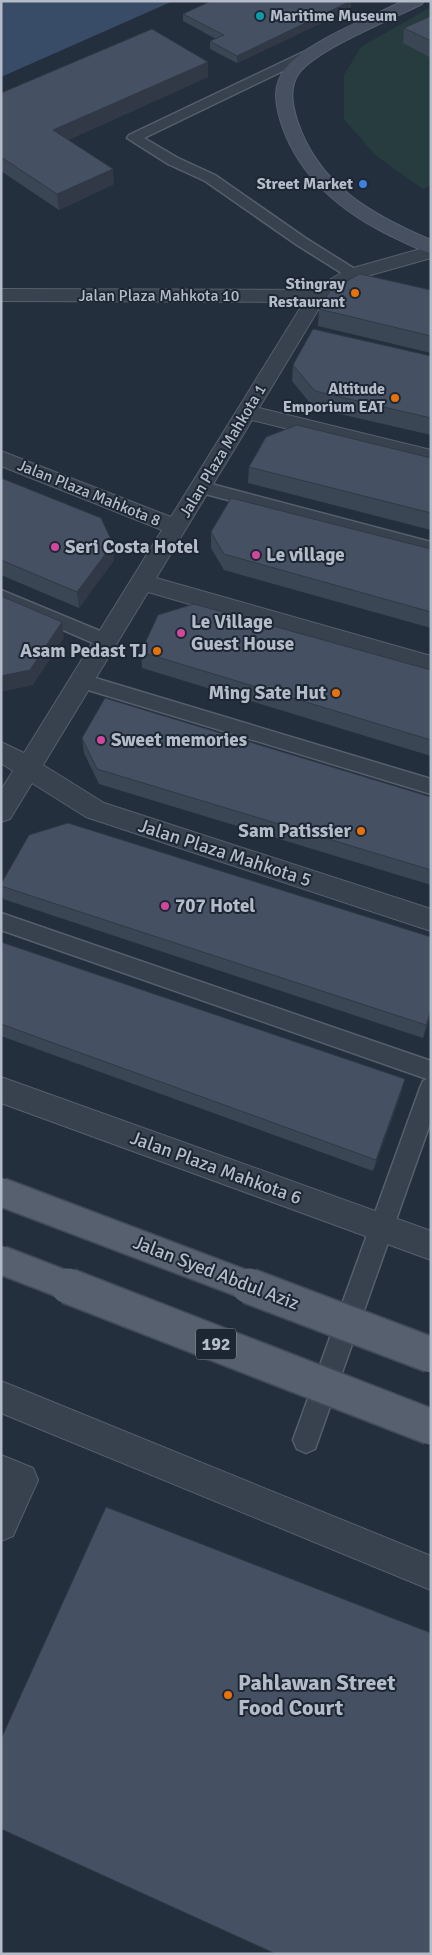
<svg xmlns="http://www.w3.org/2000/svg" width="432" height="1955" font-family="Signika,sans-serif">
	<style>
		.green { fill: #263c3f }
		.water { fill: #394c67 }
		.lines { fill: none; stroke-linecap: round; stroke-linejoin: round }
		.lane-casing { stroke: #565f6c; stroke-width: 3 }
		.street-casing { stroke: #565f6c; stroke-width: 2 }
		.secondary-casing { stroke: #565f6c; stroke-width: 2 }
		.lane { fill: #38414e; fill-rule: evenodd }
		.street { fill: #38414e; fill-rule: evenodd }
		.secondary { fill: #465061; fill-rule: evenodd }
		.primary-bridge-far1-casing { stroke: #414a57; stroke-width: 31; stroke-linecap: butt }
		.primary-bridge-casing { stroke: #414a57; stroke-width: 38; stroke-linecap: butt }
		.primary-bridge-far1 { stroke: #56606e; stroke-width: 28 }
		.primary-bridge { stroke: #56606e; stroke-width: 35 }
		.wall { fill: #3b4654 }
		.shaded-wall { fill: #303945 }
		.building { fill: #455162; stroke: #303945 }
		.culture-dot { fill: #0f9aa8; stroke: #1d2633; stroke-width: 2 }
		.shop-dot { fill: #3f7fe0; stroke: #1d2633; stroke-width: 2 }
		.food-dot { fill: #e8710a; stroke: #1d2633; stroke-width: 2 }
		.hotel-dot { fill: #d1479c; stroke: #1d2633; stroke-width: 2 }
		.labels { text-anchor: middle; dominant-baseline: central; stroke-width: 4; stroke-linejoin: round; paint-order: stroke }
		.far-poi-label { font-size: 16px; font-weight: bold; fill: #b4bcc9; stroke: #1d2633; text-anchor: end }
		.far-street-label { font-size: 16px; fill: #b4bcc9; stroke: #1d2633 }
		.shield { fill: #1d2633; stroke: #878f9c; stroke-width: 1 }
		.shield-label { font-size: 18px; font-weight: bold; fill: #b4bcc9 }
		.poi-label { font-size: 19px; font-weight: bold; fill: #b4bcc9; stroke: #1d2633; text-anchor: start }
		.street-label { font-size: 19px; fill: #b4bcc9; stroke: #1d2633 }
		.near-poi-label { font-size: 22px; font-weight: bold; fill: #b4bcc9; stroke: #1d2633; text-anchor: start }
	</style>
	<rect width="100%" height="100%" fill="#242f3e"/>
	<path class="green" d="M431,7V185L423,189L375,155L344,119V75L361,47Z"/>
	<path class="water" d="M1,1H173L1,77Z"/>
	<g class="lines">
		<defs>
			<path id="lane" d="M314,47L320,51L318,54L144,138L178,158L215,175L307,239L358,271L360,274L358,277H348L297,245L205,181L168,164L127,138L129,135Z
				M200,481L431,542V554L194,491L192,487L194,483Z
				M1,590L112,636L115,641L112,646L106,648L100,646L1,603Z
				M82,674L431,779V794L75,686L73,681L75,676Z
				M1,913L431,1061V1121L315,1449L306,1453L297,1449L293,1440L420,1088L423,1081L427,1079L1,930Z"/>
			<path id="street" d="M431,246V258L360,278L324,300L259,408L431,450V464L252,420L156,578L431,656V674L148,592L43,765L104,803L431,909V931L86,817L32,783L10,819L1,822V790L13,771L1,763V742L24,753L162,530L1,466V451L171,517L304,302L1,301V289L313,290L346,270Z
				M1,1077L431,1231V1260L1,1103Z
				M1,1381L431,1556V1590L1,1413Z
				M1,1455L33,1468L38,1480L13,1536L1,1541Z"/>
			<path id="secondary" d="M403,1H424L422,4C392,19 317,49 299,73C289,87 292,104 297,120C318,185 372,215 431,240V253C415,249 400,240 385,233C336,208 296,173 280,119C275,101 273,85 285,69C305,42 372,17 403,1Z"/>
		</defs>
		<use href="#lane" class="lane-casing"/>
		<use href="#street" class="street-casing"/>
		<use href="#secondary" class="secondary-casing"/>
		<use href="#lane" class="lane"/>
		<use href="#street" class="street"/>
		<use href="#secondary" class="secondary"/>
		<defs>
			<path id="primary-bridge-far1" d="M1,1192L252,1287
				M1,1260L71,1287"/>
			<path id="primary-bridge" d="M68,1286L431,1427
				M249,1286L431,1355"/>
		</defs>
		<use href="#primary-bridge-far1" class="primary-bridge-far1-casing"/>
		<use href="#primary-bridge" class="primary-bridge-casing"/>
		<use href="#primary-bridge-far1" class="primary-bridge-far1"/>
		<use href="#primary-bridge" class="primary-bridge"/>
	</g>
	<path class="wall" d="M351,9L237,63L210,49V41L216,39L183,21V14Z
		M431,16V58L403,43L404,28Z
		M208,77L68,140L114,184L59,210L1,171V93Z
		M431,290V353L318,326L319,309Z
		M431,356V435L314,408L292,381L293,365Z
		M431,458V530L248,483L249,467Z
		M1,478L114,560L79,608L1,575Z
		M211,532L431,549V628L224,570L211,548Z
		M141,652L431,670V756L142,668Z
		M82,738L431,797V885L99,784L84,753Z
		M1,884L431,1014L423,1038L3,899L1,890Z
		M1,942L402,1091L373,1171L1,1036Z"/>
	<path class="shaded-wall" d="M351,1V9L237,63V56Z
		M208,62V77L54,146L53,130Z
		M113,169L114,184L59,210L57,194Z
		M113,544L114,560L79,608L77,592Z
		M62,622L64,638L33,685L1,692V676Z
		M431,1010V1014L423,1038L426,1025Z
		M405,1079L402,1091L373,1171L376,1160Z"/>
	<path class="building" d="M211,1H351L237,56L210,41L224,35L183,14Z
		M431,16V41L404,28Z
		M152,29L208,62L53,130L113,169L57,194L1,157V93Z
		M360,274L431,290V336L319,309L331,289Z
		M313,329L431,356V418L315,391L293,365Z
		M297,425L431,458V513L249,467L266,437Z
		M1,478L101,518L113,544L77,592L1,560Z
		M231,498L431,549V612L224,554L211,532Z
		M1,596L62,622L30,670L1,676Z
		M194,604L431,670V740L141,652L158,615Z
		M105,698L431,797V870L97,769L82,738Z
		M68,823L431,937V1010L426,1025L1,886V884L29,835Z
		M1,942L405,1079L376,1160L1,1024Z
		M106,1507L431,1633V1954H276L1,1829V1739Z"/>
	<circle class="culture-dot" cx="260" cy="16" r="5"/>
	<circle class="shop-dot" cx="363" cy="184" r="5"/>
	<g class="food-dot">
		<circle cx="355" cy="293" r="5"/>
		<circle cx="395" cy="398" r="5"/>
		<circle cx="157" cy="651" r="5"/>
		<circle cx="336" cy="693" r="5"/>
		<circle cx="361" cy="831" r="5"/>
		<circle cx="228" cy="1695" r="5"/>
	</g>
	<g class="hotel-dot">
		<circle cx="55" cy="547" r="5"/>
		<circle cx="256" cy="555" r="5"/>
		<circle cx="181" cy="633" r="5"/>
		<circle cx="101" cy="740" r="5"/>
		<circle cx="165" cy="906" r="5"/>
	</g>
	<g class="labels">
		<g class="far-poi-label">
			<text x="270" y="16" text-anchor="start">Maritime Museum</text>
			<text x="353" y="184">Street Market</text>
			<text x="345" y="284">Stingray<tspan x="345" dy="18">Restaurant</tspan></text>
			<text x="385" y="389">Altitude<tspan x="385" dy="18">Emporium EAT</tspan></text>
		</g>
		<g class="far-street-label">
			<text x="159" y="296">Jalan Plaza Mahkota 10</text>
			<text transform="translate(223 451) rotate(-59)">Jalan Plaza Mahkota 1</text>
			<text transform="translate(89 493) rotate(22)">Jalan Plaza Mahkota 8</text>
		</g>
		<rect class="shield" x="196" y="1328.5" width="40" height="31" rx="4"/>
		<g class="shield-label">
			<text x="216" y="1344">192</text>
		</g>
		<g class="poi-label">
			<text x="65" y="547">Seri Costa Hotel</text>
			<text x="266" y="555">Le village</text>
			<text x="191" y="622">Le Village<tspan x="191" dy="22">Guest House</tspan></text>
			<text x="147" y="651" text-anchor="end">Asam Pedast TJ</text>
			<text x="326" y="693" text-anchor="end">Ming Sate Hut</text>
			<text x="111" y="740">Sweet memories</text>
			<text x="351" y="831" text-anchor="end">Sam Patissier</text>
			<text x="175" y="906">707 Hotel</text>
		</g>
		<g class="street-label">
			<text transform="translate(225 853) rotate(18)">Jalan Plaza Mahkota 5</text>
			<text transform="translate(216 1168) rotate(20)">Jalan Plaza Mahkota 6</text>
			<text transform="translate(216 1273) rotate(21)">Jalan Syed Abdul Aziz</text>
		</g>
		<g class="near-poi-label">
			<text x="238" y="1682">Pahlawan Street<tspan x="238" dy="25">Food Court</tspan></text>
		</g>
	</g>
	<rect width="432" height="1955" fill="none" stroke="#b4bcc9" stroke-width="5"/>
</svg>
